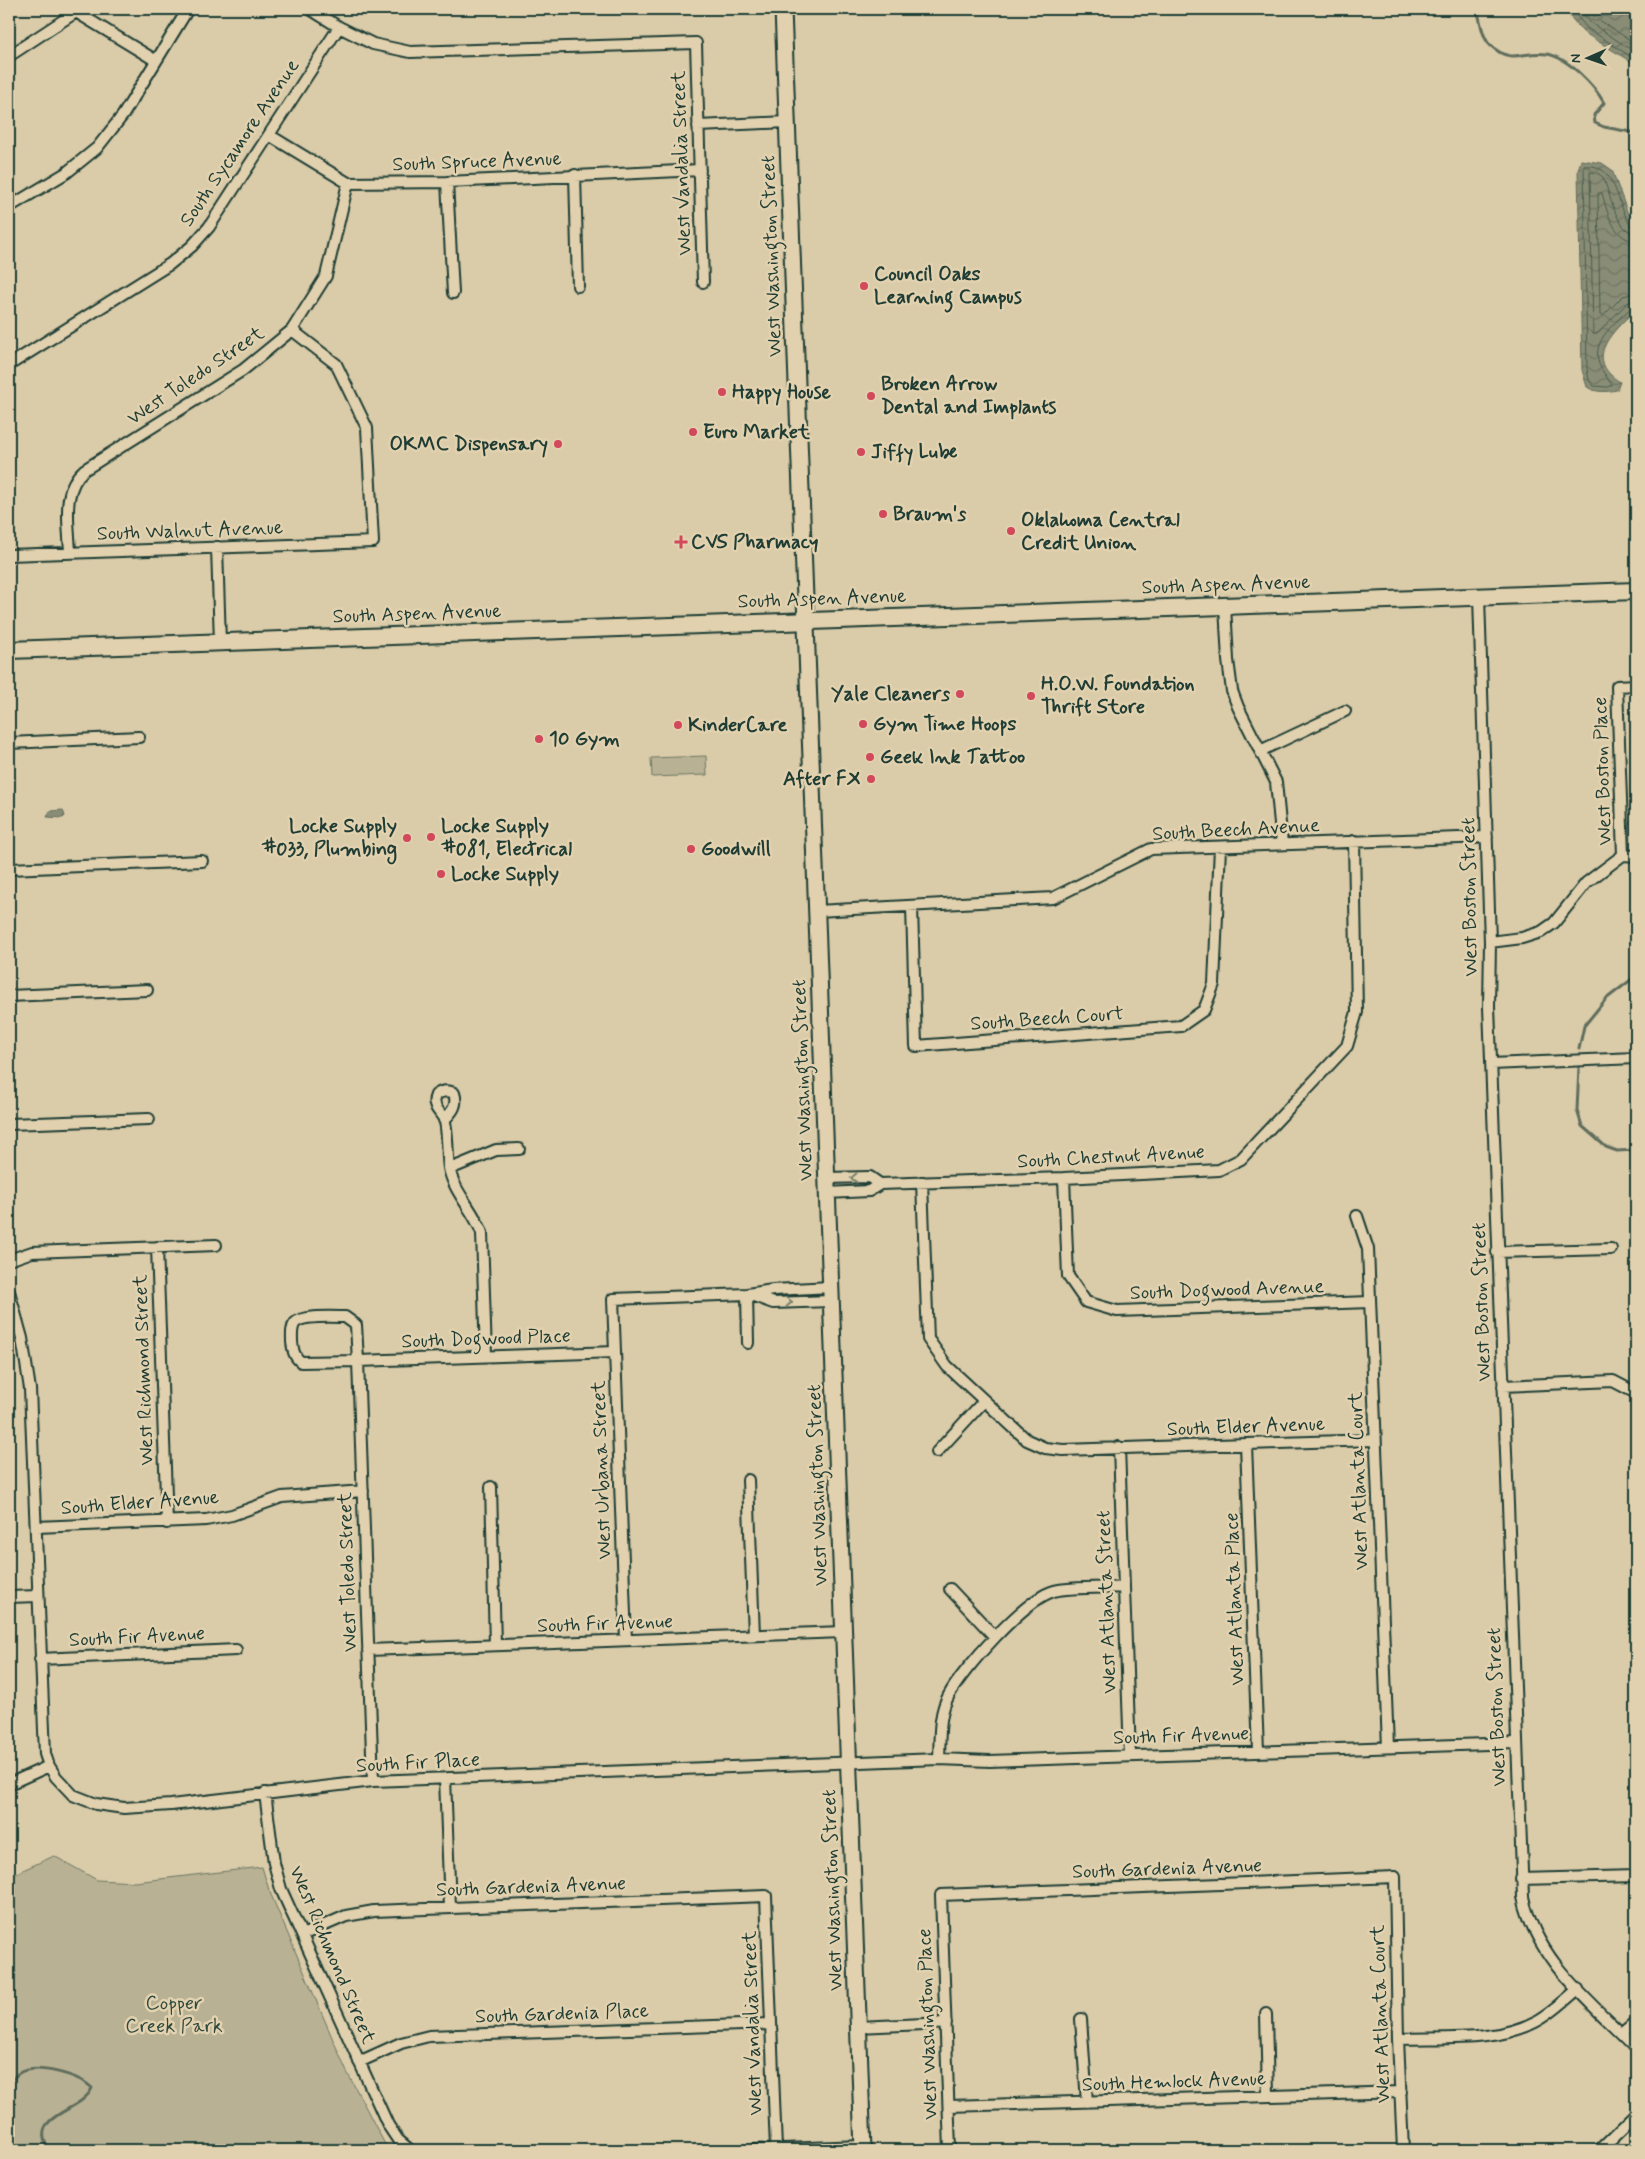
<svg xmlns="http://www.w3.org/2000/svg" width="1645" height="2159" font-family="Mynerve,sans-serif">
	<style>
		.park { fill: #b8b194; stroke: #6c7764 }
		.water { fill: url(#water-waves); stroke: #5f6d5c }
		.lines { fill: none; stroke-linecap: round; stroke-linejoin: round }
		.shore { stroke: #495d4e; stroke-width: 1 }
		.stream { stroke: #5f6d5c; stroke-width: 3 }
		.street-casing { stroke: #1f3d34; stroke-width: 14 }
		.secondary-casing { stroke: #1f3d34; stroke-width: 19 }
		.primary-casing { stroke: #1f3d34; stroke-width: 20 }
		.street { stroke: #e2d1ae; stroke-width: 10 }
		.secondary { stroke: #e2d1ae; stroke-width: 15 }
		.primary { stroke: #e2d1ae; stroke-width: 16 }
		.oneway { stroke: #77806b }
		.poi-dot { fill: #d1495b; stroke: #e2d1ae; stroke-width: 2 }
		.labels { text-anchor: middle; dominant-baseline: central; stroke-width: 5; stroke-linejoin: round; paint-order: stroke }
		.street-label { font-size: 20px; fill: #1f3d34; stroke: #e2d1ae }
		.poi-label { font-size: 20px; font-weight: bold; fill: #1f3d34; stroke: #e2d1ae; text-anchor: start }
		.park-label { font-size: 20px; fill: #2e493e; stroke: #e2d1ae }
	</style>
	<defs>
		<pattern id="water-waves" width="16" height="10" patternUnits="userSpaceOnUse" patternTransform="scale(1.25)"><rect width="16" height="10" fill="#898d76"/><path d="M0 5q4-4 8 0t8 0" fill="none" stroke="#6f7462"/></pattern>
	</defs>
	<rect width="100%" height="100%" fill="#dacba9"/>
	<filter id="ink" filterUnits="userSpaceOnUse"><feTurbulence type="fractalNoise" baseFrequency=".02" numOctaves="2"/><feDisplacementMap in="SourceGraphic" scale="10" xChannelSelector="R" yChannelSelector="G"/><feConvolveMatrix kernelMatrix="1 2 1 2 8 2 1 2 1" color-interpolation-filters="sRGB"/></filter>
	<g filter="url(#ink)">
		<path class="park" d="M706,756L707,775L652,777L651,758Z
			M54,1856L97,1880L135,1882L262,1867L269,1890L346,2070L388,2150H9V1870L14,1874Z"/>
		<path class="water" d="M1564,9H1636V65L1583,32Z
			M1581,160L1602,163L1612,170L1627,211L1636,226V307L1634,311C1614,331 1582,358 1620,382L1617,390C1606,392 1596,393 1587,387L1582,370L1578,170Z
			M63,810L65,816L63,818L47,817L50,811Z"/>
		<g class="lines">
			<path class="shore" d="M1571,9L1587,28L1636,60
				M1579,9L1591,23L1636,53
				M1589,9L1596,18L1636,44
				M1636,227L1631,226C1616,205 1617,162 1584,166L1587,369L1589,380L1594,386L1607,387L1612,385C1608,378 1602,372 1599,364C1591,340 1616,322 1631,308L1636,306
				M1636,234C1616,232 1610,193 1603,177L1597,173L1590,172L1593,334H1597L1627,303L1636,300
				M1636,241C1613,240 1607,211 1602,193H1598L1600,315H1604L1623,296L1636,293"/>
			<path class="stream" d="M1477,9C1480,18 1482,38 1490,45C1513,66 1522,50 1547,54C1567,57 1595,86 1604,103L1594,115L1595,123L1604,127L1636,133
				M1579,1049L1584,1026L1606,999L1636,976
				M1579,1067L1577,1110L1582,1126L1606,1147L1617,1151L1636,1150
				M9,1886V1904
				M9,2097C11,2088 10,2079 19,2073C36,2063 79,2075 92,2088C82,2112 32,2113 46,2145L69,2150
				M125,2150L132,2147L156,2150"/>
			<defs>
				<path id="street" d="M310,9L339,27L373,44L410,52L696,43L703,282
					M9,56L76,12L155,60
					M698,126L787,122
					M269,135L348,183L447,182L700,170
					M575,175L578,286
					M447,182L453,293
					M9,207L66,173L97,148L123,115L188,9
					M9,365L170,264L192,246L209,227L339,27
					M217,547L220,643
					M70,553C69,524 61,490 84,470L243,370L292,330L326,276L348,183
					M9,555L373,542L367,428L336,364L292,330
					M1479,597L1490,942L1489,1007L1523,1897C1537,1962 1591,2002 1636,2048
					M1225,606L1228,660L1232,691L1238,707L1276,782L1282,844
					M9,743L139,737
					M1260,751L1345,711
					M1623,855L1617,686L1636,685
					M9,869L202,861
					M912,907L916,1046L1181,1026L1204,1010L1214,984L1220,847
					M817,911L1053,898L1151,849L1487,837
					M1490,942L1522,938L1541,932L1554,923L1586,883L1623,855L1636,856
					M9,996L147,990
					M1491,1064L1636,1058
					M444,1120C453,1111 458,1105 454,1093C447,1090 441,1091 436,1095C431,1106 439,1110 444,1119C448,1127 447,1157 449,1168C454,1193 474,1210 482,1233L486,1356
					M9,1124L149,1119
					M450,1169L496,1150L519,1149
					M826,1178L870,1177L880,1184
					M1064,1178L1068,1276L1086,1302L1117,1311L1370,1302
					M922,1182L928,1339L947,1366L1027,1440L1045,1448L1063,1450L1374,1440
					M827,1193L869,1191L880,1184L1064,1178L1219,1170L1241,1159L1347,1046L1357,1012L1354,841
					M1357,1216L1368,1249L1388,1747
					M157,1247L167,1523
					M1497,1252L1611,1249
					M9,1260L32,1252L216,1245
					M9,1291L22,1338L30,1389L45,1754L49,1766L56,1777L73,1795L96,1804L124,1808L171,1805L373,1781L939,1759L990,1761L1516,1743
					M747,1294L748,1343
					M751,1295L773,1303L831,1301
					M345,1317L356,1325L358,1361L301,1362C294,1357 293,1350 292,1342C292,1335 291,1328 295,1323C302,1315 334,1317 345,1317Z
					M1503,1386L1613,1381L1636,1393
					M1246,1445L1258,1751
					M1119,1447L1130,1756
					M937,1452L983,1402
					M748,1480L754,1635
					M491,1487L495,1645
					M36,1527L206,1520L232,1515L282,1497L363,1491
					M950,1589L994,1636
					M9,1597L38,1596
					M626,1640L613,1299L747,1294L773,1290L831,1287
					M368,1650L843,1632
					M40,1659L236,1650
					M939,1759C940,1739 938,1714 949,1695C963,1669 1025,1599 1054,1591C1069,1587 1105,1588 1123,1587
					M445,1778L450,1908
					M373,1781L358,1361L615,1352
					M9,1784L49,1766
					M265,1793L274,1863L281,1889L388,2125L398,2140L410,2150
					M1521,1879L1636,1876
					M302,1935L346,1916L374,1911L766,1896L776,2149
					M1266,2014L1268,2096
					M1081,2019L1087,2102
					M858,2027L946,2023
					M1622,2034L1636,2022
					M1398,2039C1441,2037 1495,2043 1535,2022C1551,2014 1564,2001 1578,1989
					M359,2062L401,2043L429,2036L771,2024
					M949,2106L1401,2092
					M754,2150L862,2146
					M950,2150L941,1895L1395,1877L1398,2039L1403,2150
					M1600,2150L1636,2115"/>
				<path id="secondary" d="M783,9L863,2150"/>
				<path id="primary" d="M9,650L1636,591"/>
			</defs>
			<use href="#street" class="street-casing"/>
			<use href="#secondary" class="secondary-casing"/>
			<use href="#primary" class="primary-casing"/>
			<use href="#street" class="street"/>
			<use href="#secondary" class="secondary"/>
			<use href="#primary" class="primary"/>
		</g>
		<defs><path id="oneway-chevron" d="M-2-3.5L2.5 0L-2 3.5" fill="none" stroke-width="1.6" stroke-linecap="round" stroke-linejoin="round" transform="scale(1.25)"/></defs>
		<g class="oneway">
			<use href="#oneway-chevron" transform="translate(854 1178) rotate(179)"/>
			<use href="#oneway-chevron" transform="translate(789 1302) rotate(-2)"/>
		</g>
	</g>
	<g class="poi-dot">
		<circle cx="864" cy="286" r="5"/>
		<circle cx="722" cy="392" r="5"/>
		<circle cx="871" cy="396" r="5"/>
		<circle cx="693" cy="432" r="5"/>
		<circle cx="558" cy="444" r="5"/>
		<circle cx="861" cy="452" r="5"/>
		<circle cx="883" cy="514" r="5"/>
		<circle cx="1011" cy="531" r="5"/>
		<path d="M678.5 534.5h5v5h5v5h-5v5h-5v-5h-5v-5h5z"/>
		<circle cx="960" cy="694" r="5"/>
		<circle cx="1031" cy="696" r="5"/>
		<circle cx="863" cy="724" r="5"/>
		<circle cx="678" cy="725" r="5"/>
		<circle cx="539" cy="739" r="5"/>
		<circle cx="870" cy="757" r="5"/>
		<circle cx="871" cy="779" r="5"/>
		<circle cx="431" cy="837" r="5"/>
		<circle cx="407" cy="838" r="5"/>
		<circle cx="691" cy="849" r="5"/>
		<circle cx="441" cy="874" r="5"/>
	</g>
	<g class="labels">
		<g class="street-label">
			<text transform="translate(240 143) rotate(-56)">South Sycamore Avenue</text>
			<text transform="translate(477 162) rotate(-2)">South Spruce Avenue</text>
			<text transform="translate(682 163) rotate(-92)">West Vandalia Street</text>
			<text transform="translate(772 256) rotate(-92)">West Washington Street</text>
			<text transform="translate(196 376) rotate(-34)">West Toledo Street</text>
			<text transform="translate(190 531) rotate(-2)">South Walnut Avenue</text>
			<text transform="translate(1226 585) rotate(-2)">South Aspen Avenue</text>
			<text transform="translate(822 599) rotate(-2)">South Aspen Avenue</text>
			<text transform="translate(417 614) rotate(-2)">South Aspen Avenue</text>
			<text transform="translate(1603 771) rotate(-92)">West Boston Place</text>
			<text transform="translate(1236 830) rotate(-3)">South Beech Avenue</text>
			<text transform="translate(1470 897) rotate(-91)">West Boston Street</text>
			<text transform="translate(1047 1019) rotate(-4)">South Beech Court</text>
			<text transform="translate(803 1080) rotate(-92)">West Washington Street</text>
			<text transform="translate(1111 1157) rotate(-3)">South Chestnut Avenue</text>
			<text transform="translate(1227 1290) rotate(-2)">South Dogwood Avenue</text>
			<text transform="translate(1482 1302) rotate(-92)">West Boston Street</text>
			<text transform="translate(486 1339) rotate(-2)">South Dogwood Place</text>
			<text transform="translate(144 1370) rotate(-92)">West Richmond Street</text>
			<text transform="translate(1246 1427) rotate(-2)">South Elder Avenue</text>
			<text transform="translate(602 1470) rotate(-92)">West Urbana Street</text>
			<text transform="translate(1359 1481) rotate(-92)">West Atlanta Court</text>
			<text transform="translate(818 1485) rotate(-92)">West Washington Street</text>
			<text transform="translate(140 1503) rotate(-4)">South Elder Avenue</text>
			<text transform="translate(348 1572) rotate(-92)">West Toledo Street</text>
			<text transform="translate(1235 1599) rotate(-92)">West Atlanta Place</text>
			<text transform="translate(1107 1602) rotate(-92)">West Atlanta Street</text>
			<text transform="translate(605 1624) rotate(-2)">South Fir Avenue</text>
			<text transform="translate(137 1637) rotate(-3)">South Fir Avenue</text>
			<text transform="translate(1497 1707) rotate(-92)">West Boston Street</text>
			<text transform="translate(1181 1736) rotate(-2)">South Fir Avenue</text>
			<text transform="translate(418 1763) rotate(-3)">South Fir Place</text>
			<text transform="translate(1167 1869) rotate(-2)">South Gardenia Avenue</text>
			<text transform="translate(531 1887) rotate(-2)">South Gardenia Avenue</text>
			<text transform="translate(833 1890) rotate(-92)">West Washington Street</text>
			<text transform="translate(332 1955) rotate(67)">West Richmond Street</text>
			<text transform="translate(562 2014) rotate(-2)">South Gardenia Place</text>
			<text transform="translate(1381 2014) rotate(-92)">West Atlanta Court</text>
			<text transform="translate(753 2023) rotate(-92)">West Vandalia Street</text>
			<text transform="translate(928 2024) rotate(-92)">West Washington Place</text>
			<text transform="translate(1174 2082) rotate(-2)">South Hemlock Avenue</text>
		</g>
		<g class="poi-label">
			<text x="874" y="274">Council Oaks<tspan x="874" dy="23">Learning Campus</tspan></text>
			<text x="881" y="384">Broken Arrow<tspan x="881" dy="23">Dental and Implants</tspan></text>
			<text x="732" y="392">Happy House</text>
			<text x="703" y="432">Euro Market</text>
			<text x="548" y="444" text-anchor="end">OKMC Dispensary</text>
			<text x="871" y="452">Jiffy Lube</text>
			<text x="893" y="514">Braum's</text>
			<text x="1021" y="520">Oklahoma Central<tspan x="1021" dy="23">Credit Union</tspan></text>
			<text x="691" y="542">CVS Pharmacy</text>
			<text x="1041" y="684">H.O.W. Foundation<tspan x="1041" dy="23">Thrift Store</tspan></text>
			<text x="950" y="694" text-anchor="end">Yale Cleaners</text>
			<text x="873" y="724">Gym Time Hoops</text>
			<text x="688" y="725">KinderCare</text>
			<text x="549" y="739">10 Gym</text>
			<text x="880" y="757">Geek Ink Tattoo</text>
			<text x="861" y="779" text-anchor="end">After FX</text>
			<text x="397" y="826" text-anchor="end">Locke Supply<tspan x="397" dy="23">#033, Plumbing</tspan></text>
			<text x="441" y="826">Locke Supply<tspan x="441" dy="23">#081, Electrical</tspan></text>
			<text x="701" y="849">Goodwill</text>
			<text x="451" y="874">Locke Supply</text>
		</g>
		<g class="park-label">
			<text x="174" y="2003">Copper<tspan x="174" dy="23">Creek Park</tspan></text>
		</g>
	</g>
	<rect width="1645" height="2159" fill="none" stroke="#e2d1ae" stroke-width="30"/>
	<rect x="15" y="15" width="1615" height="2129" fill="none" stroke="#1f3d34" stroke-width="2" filter="url(#ink)"/>
	<g transform="translate(1588 58) rotate(268)" stroke="#e2d1ae" stroke-width="4" paint-order="stroke">
	<path d="M0-4L9 19L0 12L-9 19Z" fill="#1f3d34"/>
	<text y="-8" font-size="14" font-weight="bold" text-anchor="middle" fill="#1f3d34">N</text>
	</g>
</svg>
